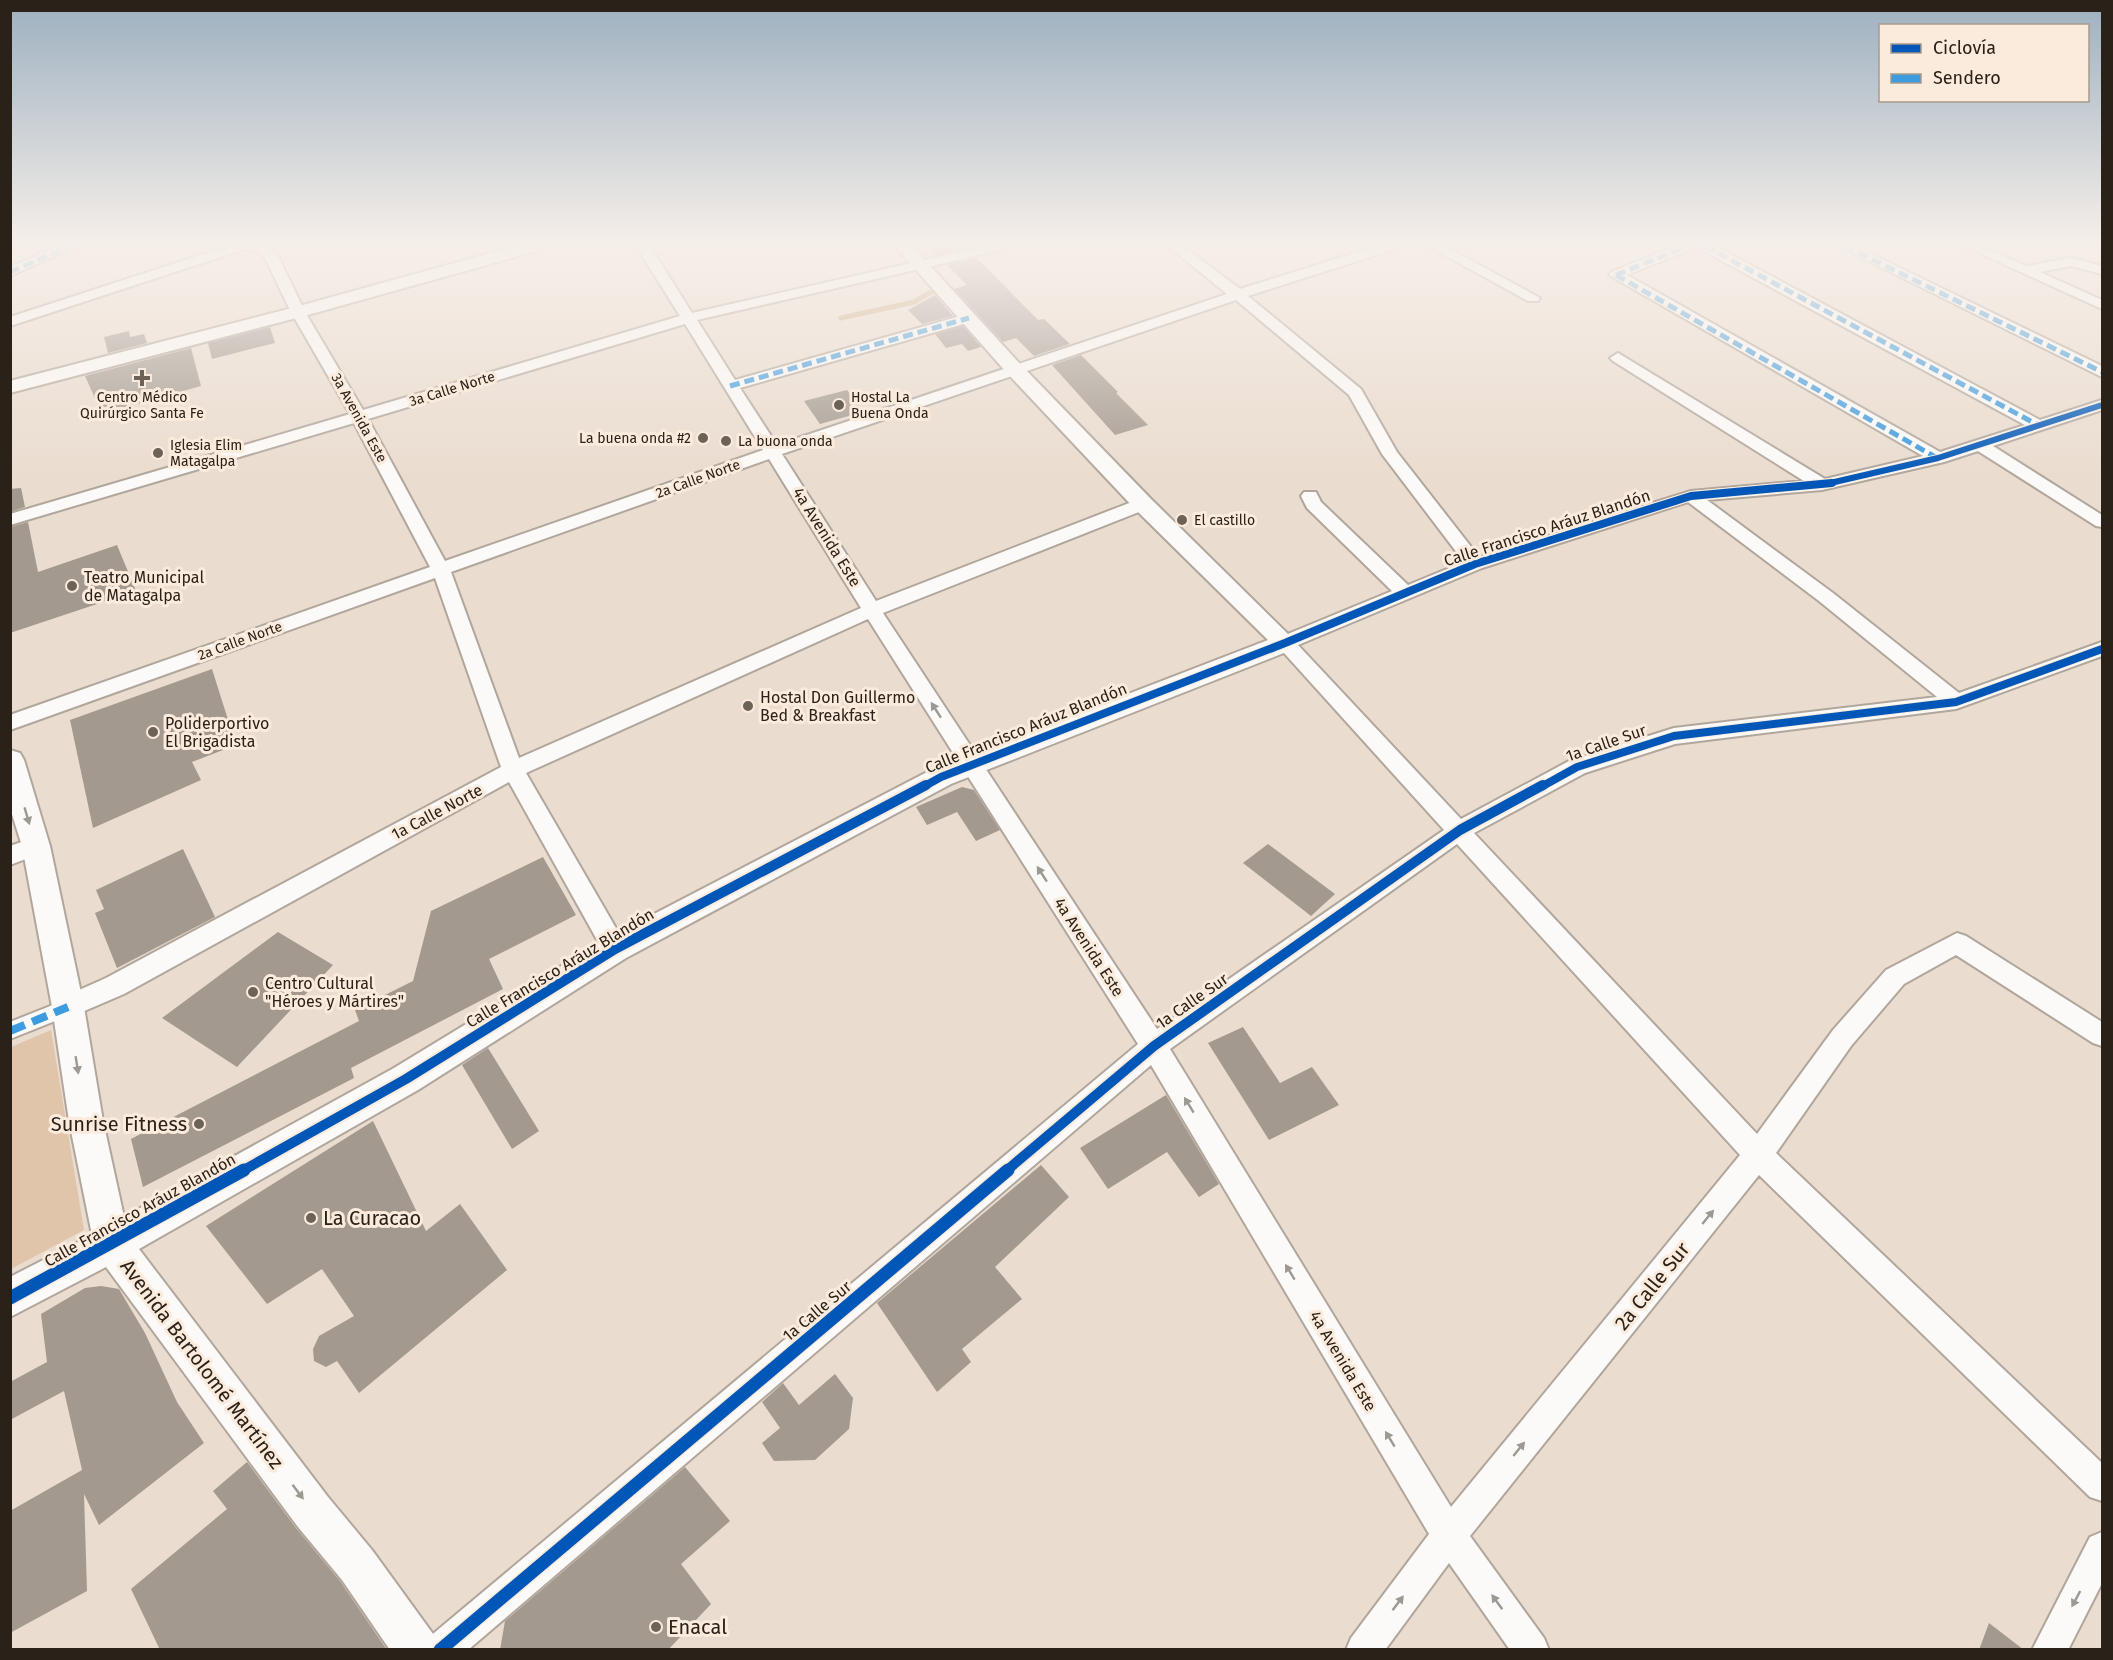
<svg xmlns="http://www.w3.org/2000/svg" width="2113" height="1660" font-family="'Fira Sans',sans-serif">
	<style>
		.green { fill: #e1c5aa }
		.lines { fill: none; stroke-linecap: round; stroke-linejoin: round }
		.stream { stroke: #cda983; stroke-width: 5 }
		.building { fill: #a3998f }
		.pedestrian-casing { stroke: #b1a69c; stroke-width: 4 }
		.minor-casing { stroke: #b1a69c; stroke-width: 4 }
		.tertiary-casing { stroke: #b1a69c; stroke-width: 4 }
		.pedestrian { fill: #fcfaf8; fill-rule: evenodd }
		.minor { fill: #fcfaf8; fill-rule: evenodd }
		.tertiary { fill: #fcfaf8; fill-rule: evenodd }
		.quiet-far1 { stroke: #3d9bdf; stroke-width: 5; stroke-dasharray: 10 5; stroke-linecap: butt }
		.quiet { stroke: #3d9bdf; stroke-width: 8; stroke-dasharray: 16 8; stroke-linecap: butt }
		.cycleway-far3-casing { stroke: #fbebdc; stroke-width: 8 }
		.cycleway-far2-casing { stroke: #fbebdc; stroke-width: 10 }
		.cycleway-far1-casing { stroke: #fbebdc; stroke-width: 14 }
		.cycleway-casing { stroke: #fbebdc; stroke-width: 16 }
		.cycleway-far3 { stroke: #0057b8; stroke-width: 6 }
		.cycleway-far2 { stroke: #0057b8; stroke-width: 8 }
		.cycleway-far1 { stroke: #0057b8; stroke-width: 10 }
		.cycleway { stroke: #0057b8; stroke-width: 13 }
		.oneway { fill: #9e9893 }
		.poi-dot { fill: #6d6258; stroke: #fbebdc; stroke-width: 2 }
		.labels { text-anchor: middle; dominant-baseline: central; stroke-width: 6; stroke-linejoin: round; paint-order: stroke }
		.far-street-label { font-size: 14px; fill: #2a2118; stroke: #fbebdc }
		.far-poi-label { font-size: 14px; fill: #2a2118; stroke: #fbebdc; text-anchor: start }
		.street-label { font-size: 16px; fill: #2a2118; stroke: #fbebdc }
		.poi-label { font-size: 16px; fill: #2a2118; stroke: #fbebdc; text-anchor: start }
		.near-poi-label { font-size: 20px; fill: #2a2118; stroke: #fbebdc; text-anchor: start }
		.near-street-label { font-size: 20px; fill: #2a2118; stroke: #fbebdc }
	</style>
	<rect width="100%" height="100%" fill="#eadccf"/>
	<path class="green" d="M51,1030L84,1230L11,1269V1047Z"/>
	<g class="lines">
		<path class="stream" d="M841,318L914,302L938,288"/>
	</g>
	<path class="building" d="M929,246H964L967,248L938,255Z
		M977,258L1038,320L1044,319L1070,344L1034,356L1016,338L1003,342L954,289L967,285L947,265Z
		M935,295L953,316L922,324L908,310Z
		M963,326L981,347L968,351L962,344L946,348L935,334Z
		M270,327L275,343L212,359L208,343Z
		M129,331L130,337L144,334L147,343L108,353L104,337Z
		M191,348L201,386L102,414L85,376Z
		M1081,355L1118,392L1116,393L1148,425L1115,435L1052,365Z
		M847,390L863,412L820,424L804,401Z
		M21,488L25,507L10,512V489Z
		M28,522L38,572L117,545L136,591L10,633V527Z
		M212,669L236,745L192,762L201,780L93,828L70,720Z
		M962,787L974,790L1000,830L976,841L957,812L927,825L916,807Z
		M1268,844L1335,894L1311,916L1243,863Z
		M183,849L215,917L117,968L95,913L104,909L96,890Z
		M543,857L576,915L489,959L503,989L351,1068L354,1078L143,1187L131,1139L359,1021L355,1010L413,981L431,911Z
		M278,932L333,965L237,1067L162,1018Z
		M1243,1027L1280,1083L1312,1067L1339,1105L1269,1140L1208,1043Z
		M488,1048L539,1131L512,1149L462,1065Z
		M1166,1095L1219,1184L1199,1197L1167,1152L1108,1189L1080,1148Z
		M373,1121L426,1231L460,1204L507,1270L359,1393L337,1361L326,1367L314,1361L313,1349L319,1336L354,1316L322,1269L267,1304L206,1226Z
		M1041,1165L1069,1197L995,1267L1022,1299L962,1349L971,1362L937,1392L877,1303Z
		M101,1286L119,1289L145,1333L177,1402L204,1443L99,1525L84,1494L87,1591L10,1633V1511L82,1470L64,1391L10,1420V1382L47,1362L41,1314L85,1288Z
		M835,1374L853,1398L849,1429L815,1460L774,1461L762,1443L780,1428L762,1402L783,1383L799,1405Z
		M247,1462L296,1528L340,1581L387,1650H160L131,1589L227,1509L213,1491Z
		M685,1467L730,1521L681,1564L711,1604L668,1650H500L505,1621Z
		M1989,1623L2024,1650H1979Z"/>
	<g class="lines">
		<defs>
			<path id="pedestrian" d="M68,999L75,1001L77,1007L75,1013L10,1039V1022Z"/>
			<path id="minor" d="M59,246H77L10,276V267Z
				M228,246H267L278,256L305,312L363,410L680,316L636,246H650L692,313L986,246H1009L1002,250L697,320L735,380L964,315L969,314L976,318L974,321L740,388L777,445L1227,294L1168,246H1183L1240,289L1377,246H1397L1395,249L1248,296L1361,389L1397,452L1479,557L1691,491L1804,481L1613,361L1610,358L1618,353L1825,479L1923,456L1609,275L1611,272L1676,246H1694L1692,249L1627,275L1940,452L2025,425L1700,249L1698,246H1715L2040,420L2102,400V410L1993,446L2102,515V527L2096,526L1978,451L1944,462L1822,490L1707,500L1833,593L1959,693L2102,642V656L1956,709L1675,744L1585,773L1474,833L1757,1134L1833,1030L1886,970L1957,933L1966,936L2102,1022V1046L2093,1043L1956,955L1904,984L1851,1046L1776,1153L2102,1463V1501L2090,1497L1759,1175L1470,1536L1544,1638L1549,1650H1510L1449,1563L1385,1650H1346L1351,1638L1429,1534L1151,1065L468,1650H423L428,1638L1138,1044L868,619L526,773L624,942L627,949L624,956L615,959L606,956L509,782L124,994L68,1018L59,1015L55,1007L59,999L106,978L501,767L435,578L10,730V715L430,567L354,423L10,525V514L350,414L291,312L265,258L259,252L245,249L10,326V317ZM1236,300L1349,395L1382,454L1464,562L1408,585L1321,502L1316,492H1304L1301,496L1307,508L1392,591L1278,638L1275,643L1444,830L1157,1029L883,613L1149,508L1152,504L1149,500H1137L876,601L782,454ZM685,324L763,450L445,561L368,419ZM769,459L861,608L519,758L451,572ZM1688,502L1819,601L1937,697L1674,728L1569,761L1461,819L1298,645L1482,568ZM1457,844L1740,1155L1451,1507L1170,1049Z
				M1428,246H1445L1540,298L1538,301H1528Z
				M1838,246H1855L2102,366V377Z
				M1964,246H1981L2026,266L2071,258L2102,266V274L2071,266L2040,272L2102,300V309Z
				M36,837L44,840L47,846L44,852L10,865V846Z
				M2102,1532V1583L2068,1650H2032L2090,1537Z"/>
			<path id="tertiary" d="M516,246H543L540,250L304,316L10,393V381L292,308Z
				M895,246H912L1021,365L1151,499L1297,643L1294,649L951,784L626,958L418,1090L139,1249L328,1497L372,1550L433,1634L439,1650H390L342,1580L298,1527L106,1267L10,1317V1277L92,1235L69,1121L52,1007L22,846L10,808V750L20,753L24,760L50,846L84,1007L103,1121L124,1217L394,1068L604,940L931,770L1268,640L1135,509L1007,373Z"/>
		</defs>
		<use href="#pedestrian" class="pedestrian-casing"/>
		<use href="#minor" class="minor-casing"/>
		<use href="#tertiary" class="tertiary-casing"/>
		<use href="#pedestrian" class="pedestrian"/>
		<use href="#minor" class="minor"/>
		<use href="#tertiary" class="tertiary"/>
		<path class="quiet-far1" d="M1705,246L2038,425
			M1845,246L2102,372
			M10,272L70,246
			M1616,275L1937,458
			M1616,275L1687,246
			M730,386L969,318"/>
		<path class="quiet" d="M10,1031L68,1007"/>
		<defs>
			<path id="cycleway-far3" d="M1826,484L1938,458L2102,405"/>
			<path id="cycleway-far2" d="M923,787L941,777L1285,643L1475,564L1691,496L1832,483
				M1541,787L1577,767L1674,736L1956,702L2102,649"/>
			<path id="cycleway-far1" d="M242,1171L406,1079L615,949L926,785
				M1006,1171L1154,1046L1460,830L1543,785"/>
			<path id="cycleway" d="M10,1298L244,1170
				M440,1650L1008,1170"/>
		</defs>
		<use href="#cycleway-far3" class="cycleway-far3-casing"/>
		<use href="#cycleway-far2" class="cycleway-far2-casing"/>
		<use href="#cycleway-far1" class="cycleway-far1-casing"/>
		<use href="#cycleway" class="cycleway-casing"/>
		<use href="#cycleway-far3" class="cycleway-far3"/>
		<use href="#cycleway-far2" class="cycleway-far2"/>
		<use href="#cycleway-far1" class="cycleway-far1"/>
		<use href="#cycleway" class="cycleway"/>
	</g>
	<defs><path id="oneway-solid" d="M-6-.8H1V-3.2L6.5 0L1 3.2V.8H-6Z" transform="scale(1.5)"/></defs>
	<g class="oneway">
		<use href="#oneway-solid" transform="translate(936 710) rotate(-123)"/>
		<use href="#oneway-solid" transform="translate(27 816) rotate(74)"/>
		<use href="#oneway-solid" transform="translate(1042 874) rotate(-123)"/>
		<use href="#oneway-solid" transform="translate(77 1065) rotate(81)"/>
		<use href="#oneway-solid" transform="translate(1189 1105) rotate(-121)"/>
		<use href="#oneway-solid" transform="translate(1708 1217) rotate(-51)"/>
		<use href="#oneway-solid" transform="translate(1290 1272) rotate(-121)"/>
		<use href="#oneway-solid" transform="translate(1390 1439) rotate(-121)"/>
		<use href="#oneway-solid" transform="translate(1519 1449) rotate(-51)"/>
		<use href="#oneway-solid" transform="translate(298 1492) rotate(53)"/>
		<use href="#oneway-solid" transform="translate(2076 1599) rotate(118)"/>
		<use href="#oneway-solid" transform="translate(1497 1602) rotate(-126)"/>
		<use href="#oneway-solid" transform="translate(1398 1603) rotate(-53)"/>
	</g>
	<linearGradient id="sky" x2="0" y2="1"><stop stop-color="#9db0c0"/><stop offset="0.51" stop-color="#f6efe9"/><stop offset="1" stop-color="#f6efe9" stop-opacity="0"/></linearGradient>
	<rect width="2113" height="478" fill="url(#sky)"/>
	<g class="poi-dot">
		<path d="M139 369h6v6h6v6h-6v6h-6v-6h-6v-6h6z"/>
		<circle cx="839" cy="405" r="6"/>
		<circle cx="703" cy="438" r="6"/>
		<circle cx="726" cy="441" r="6"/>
		<circle cx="158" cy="453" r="6"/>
		<circle cx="1182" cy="520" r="6"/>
		<circle cx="72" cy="586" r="6"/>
		<circle cx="748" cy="706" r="6"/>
		<circle cx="153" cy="732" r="6"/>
		<circle cx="253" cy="992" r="6"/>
		<circle cx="199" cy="1124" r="6"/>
		<circle cx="311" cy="1218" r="6"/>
		<circle cx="656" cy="1627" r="6"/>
	</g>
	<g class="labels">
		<g class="far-street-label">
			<text transform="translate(452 389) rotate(-17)">3a Calle Norte</text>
			<text transform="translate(359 418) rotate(61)">3a Avenida Este</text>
			<text transform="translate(698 479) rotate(-20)">2a Calle Norte</text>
			<text transform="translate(240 641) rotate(-20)">2a Calle Norte</text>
		</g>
		<g class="far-poi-label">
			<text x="142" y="397" text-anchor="middle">Centro Médico<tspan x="142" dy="16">Quirúrgico Santa Fe</tspan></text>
			<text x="851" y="397">Hostal La<tspan x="851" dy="16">Buena Onda</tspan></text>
			<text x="691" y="438" text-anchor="end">La buena onda #2</text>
			<text x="738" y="441">La buona onda</text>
			<text x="170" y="445">Iglesia Elim<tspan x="170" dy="16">Matagalpa</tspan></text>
			<text x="1194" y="520">El castillo</text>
		</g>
		<g class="street-label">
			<text transform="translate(1547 528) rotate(-18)">Calle Francisco Aráuz Blandón</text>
			<text transform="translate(827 537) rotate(58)">4a Avenida Este</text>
			<text transform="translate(1026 728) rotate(-22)">Calle Francisco Aráuz Blandón</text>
			<text transform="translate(1606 743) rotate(-19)">1a Calle Sur</text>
			<text transform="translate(437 812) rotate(-28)">1a Calle Norte</text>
			<text transform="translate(1089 947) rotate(57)">4a Avenida Este</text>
			<text transform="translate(560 968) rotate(-31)">Calle Francisco Aráuz Blandón</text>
			<text transform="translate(1192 1001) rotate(-35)">1a Calle Sur</text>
			<text transform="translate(140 1210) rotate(-29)">Calle Francisco Aráuz Blandón</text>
			<text transform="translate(817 1311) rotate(-40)">1a Calle Sur</text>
			<text transform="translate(1343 1361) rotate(59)">4a Avenida Este</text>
		</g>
		<g class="poi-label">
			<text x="84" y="577">Teatro Municipal<tspan x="84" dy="18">de Matagalpa</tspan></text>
			<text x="760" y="697">Hostal Don Guillermo<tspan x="760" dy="18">Bed &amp; Breakfast</tspan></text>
			<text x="165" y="723">Poliderportivo<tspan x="165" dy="18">El Brigadista</tspan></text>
			<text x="265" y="983">Centro Cultural<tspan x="265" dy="18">"Héroes y Mártires"</tspan></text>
		</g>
		<g class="near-poi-label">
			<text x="187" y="1124" text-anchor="end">Sunrise Fitness</text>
			<text x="323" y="1218">La Curacao</text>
			<text x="668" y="1627">Enacal</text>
		</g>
		<g class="near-street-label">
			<text transform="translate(1652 1286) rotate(-51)">2a Calle Sur</text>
			<text transform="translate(202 1364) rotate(53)">Avenida Bartolomé Martínez</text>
		</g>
	</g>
	<rect width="2113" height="1660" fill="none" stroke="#2a2118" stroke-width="24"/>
	<rect x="1879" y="24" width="210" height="78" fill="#fbebdc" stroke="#a79a8e" stroke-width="1.5"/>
	<rect x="1891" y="44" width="30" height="9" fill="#0057b8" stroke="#a79a8e" stroke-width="1.5"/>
	<text x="1933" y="54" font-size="18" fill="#2a2118">Ciclovía</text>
	<rect x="1891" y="74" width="30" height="9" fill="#3d9bdf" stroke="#a79a8e" stroke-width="1.5"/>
	<text x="1933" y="84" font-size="18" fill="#2a2118">Sendero</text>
</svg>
